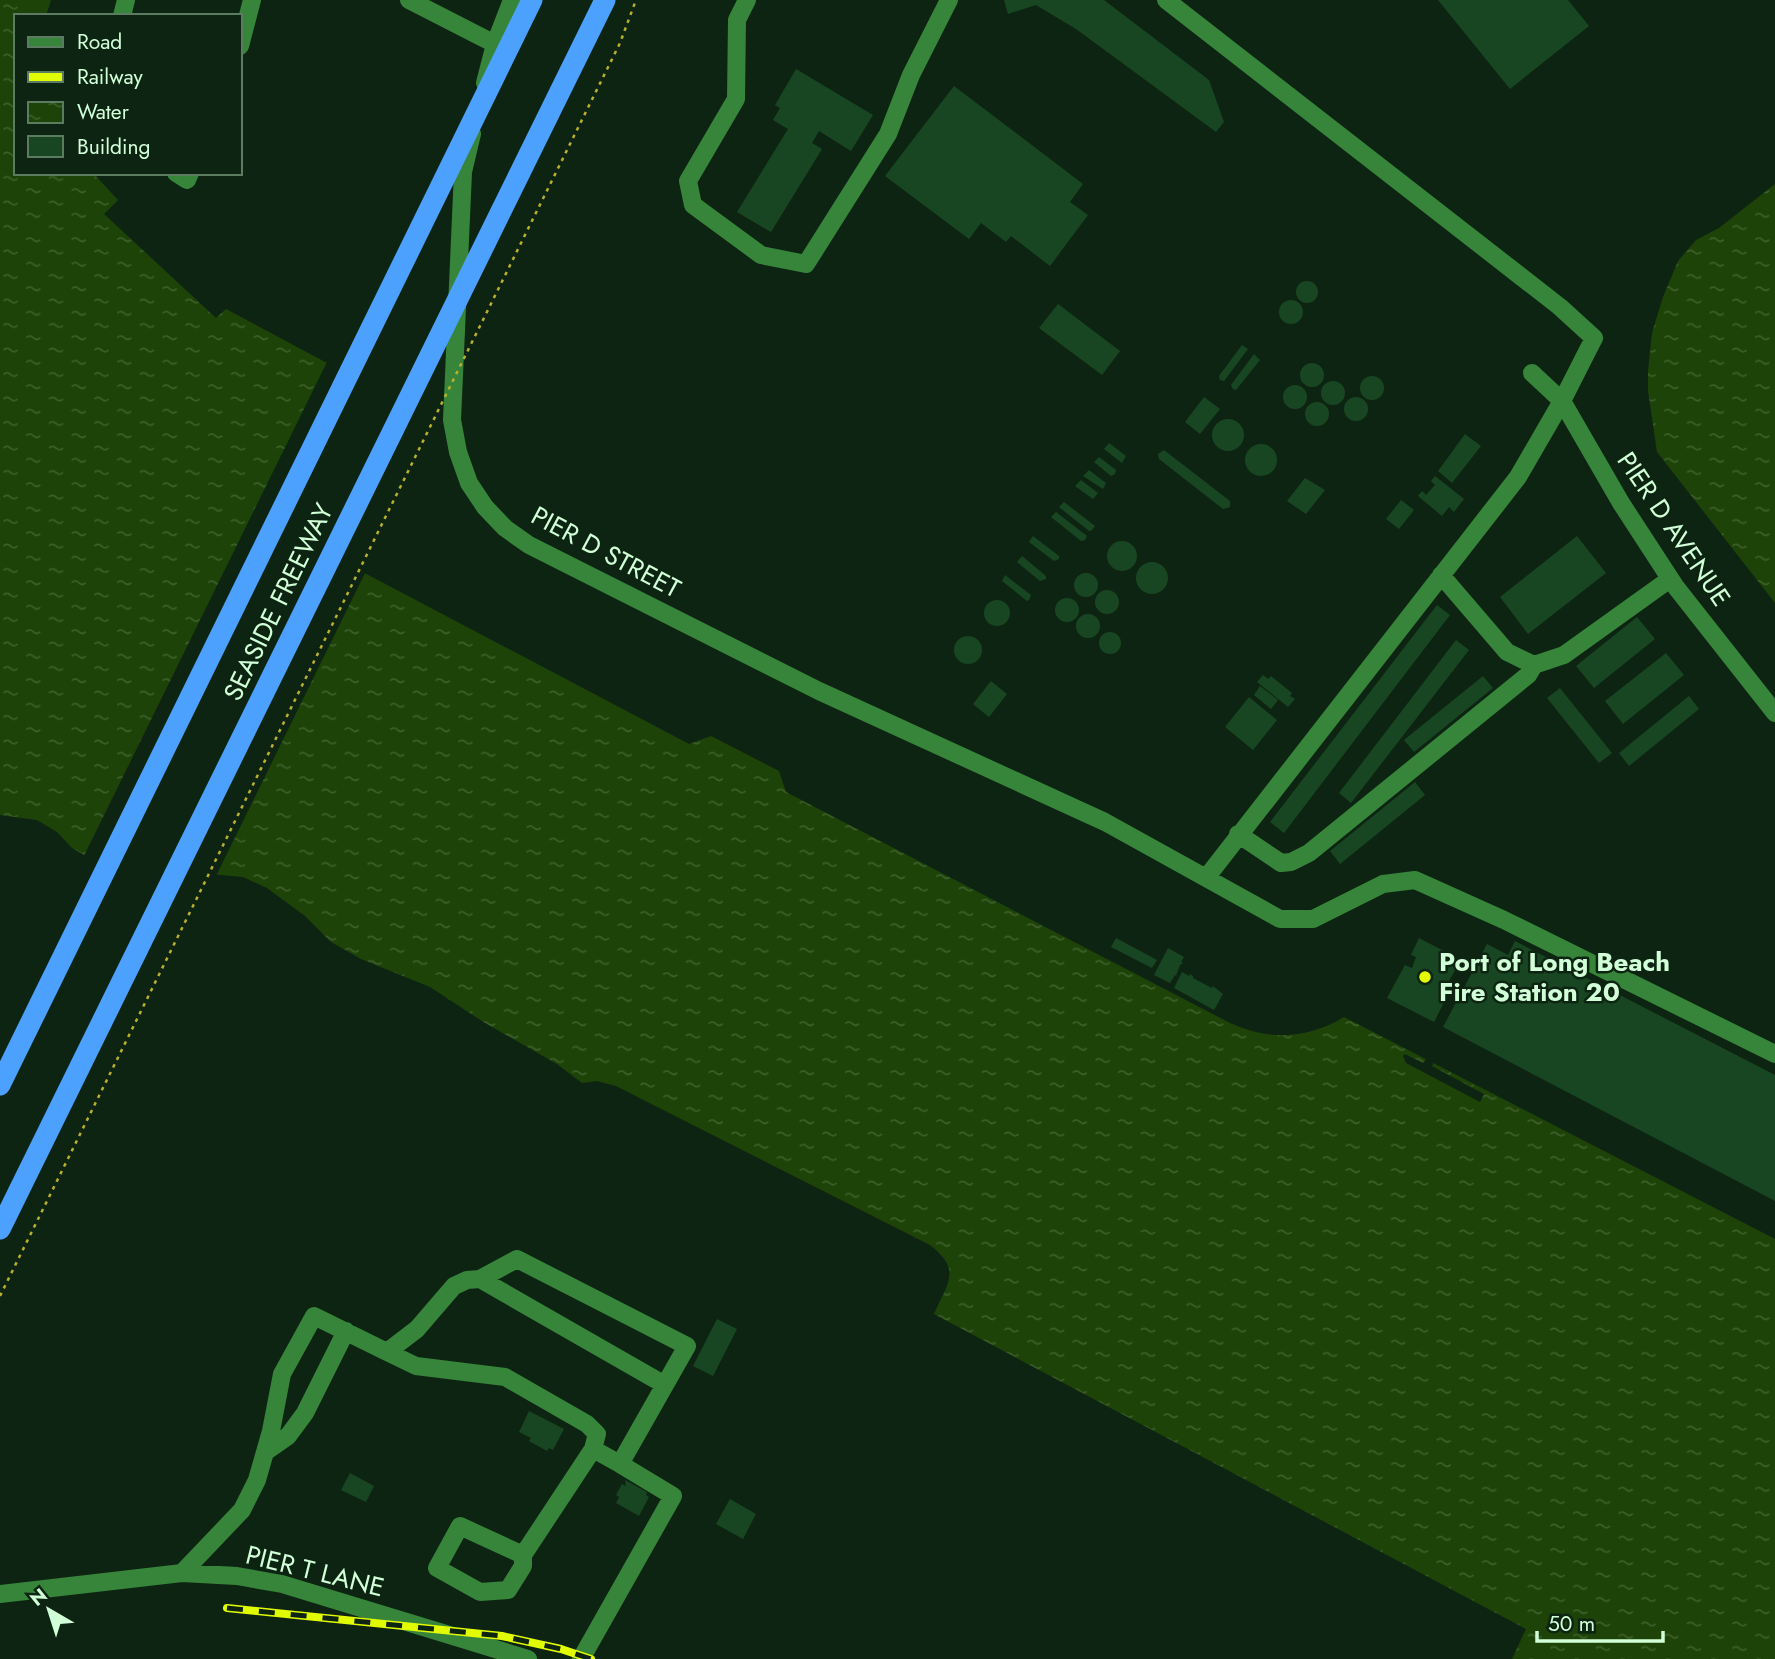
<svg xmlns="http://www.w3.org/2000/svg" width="1775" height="1659" font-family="Jost,sans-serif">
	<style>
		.water { fill: url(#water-ripples) }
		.pier { fill: #0e2412 }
		.building { fill: #194622 }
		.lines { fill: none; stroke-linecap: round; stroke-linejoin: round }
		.minor { stroke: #37853b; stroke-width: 18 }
		.rail-casing { stroke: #e1fc00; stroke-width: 8 }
		.rail { stroke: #0e2412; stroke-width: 5; stroke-dasharray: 16; stroke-linecap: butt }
		.path-bridge { stroke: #b9b12b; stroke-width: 2.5; stroke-dasharray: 3.5 5; stroke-linecap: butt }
		.highway-bridge { stroke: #4ca1ff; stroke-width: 21 }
		.poi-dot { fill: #e1fc00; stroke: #0e2412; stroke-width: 2.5 }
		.labels { text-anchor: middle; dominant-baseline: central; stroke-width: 5; stroke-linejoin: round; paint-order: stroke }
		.street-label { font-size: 26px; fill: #d1ffd7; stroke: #0e2412 }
		.poi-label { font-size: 26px; font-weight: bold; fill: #d1ffd7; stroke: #0e2412; text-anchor: start }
	</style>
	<defs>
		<pattern id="water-ripples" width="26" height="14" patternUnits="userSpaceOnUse" patternTransform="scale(1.75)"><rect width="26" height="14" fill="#1d4308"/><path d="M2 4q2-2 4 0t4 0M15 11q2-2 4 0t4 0" fill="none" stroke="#3d5f2b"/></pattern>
	</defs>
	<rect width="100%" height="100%" fill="#0e2412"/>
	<path class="water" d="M0,0H51L46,16H16V173H93L118,200L104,214L216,318L226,309L327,363L314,501L322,528L355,568L689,744L711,736L779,771L786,792L1230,1023C1269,1041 1308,1039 1344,1017L1775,1239V1659H1512L1526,1629L934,1314C948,1282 962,1270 930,1245L616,1086L597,1081L582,1083L557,1064L485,1023L430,987L361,959L331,942L305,916L267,888L243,877L100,864L72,848L57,832L37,820L0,815Z
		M1775,184V603L1657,452L1648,391V371L1652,333L1663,297L1678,261L1696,240L1719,228Z"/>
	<path class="pier" d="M328,360L340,388L329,435L323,502L318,505L325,526L338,546L352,561L366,571L215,878L155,892L138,887L124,877L83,858Z
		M1405,1054L1423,1063L1426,1059L1434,1062L1432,1066L1484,1094L1480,1102L1406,1063L1403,1056Z"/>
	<path class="building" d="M1004,0H1104L1209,80L1224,122L1216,132L1076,29L1036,5L1008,14Z
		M1438,0H1568L1589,26L1510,89Z
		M796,69L873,115L851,151L819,131L812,143L822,149L771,232L737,212L788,129L773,120L780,108L775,105Z
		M954,86L1083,184L1070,202L1088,215L1050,266L1011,236L1006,242L981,223L969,239L885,176Z
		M1296 292a11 11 0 1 1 22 0a11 11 0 1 1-22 0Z
		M1279 312a12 12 0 1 1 24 0a12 12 0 1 1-24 0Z
		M1058,304L1120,351L1102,375L1039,328Z
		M1242,345L1248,349L1224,381L1220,380L1219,376Z
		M1254,354L1260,360L1236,390L1233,389L1231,385Z
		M1300 375a12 12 0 1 1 24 0a12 12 0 1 1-24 0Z
		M1360 388a12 12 0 1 1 24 0a12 12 0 1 1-24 0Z
		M1321 393a12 12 0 1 1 24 0a12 12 0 1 1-24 0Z
		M1283 397a12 12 0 1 1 24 0a12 12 0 1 1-24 0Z
		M1204,397L1220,409L1200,434L1185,422Z
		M1344 409a12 12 0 1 1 24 0a12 12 0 1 1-24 0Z
		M1305 414a12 12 0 1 1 24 0a12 12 0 1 1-24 0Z
		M1212 435a16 16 0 1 1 32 0a16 16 0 1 1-32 0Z
		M1465,434L1481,446L1452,483L1438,471Z
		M1109,443L1126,456L1122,463L1104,449Z
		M1245 460a16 16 0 1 1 32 0a16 16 0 1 1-32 0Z
		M1164,450L1230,501V507L1223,509L1159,459L1158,454Z
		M1099,457L1116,470L1115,474L1111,476L1094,462Z
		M1089,470L1106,483L1103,489L1083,476Z
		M1435,476L1464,499L1454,512L1449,507L1442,516L1418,496L1422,491L1426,495L1435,485L1431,481Z
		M1305,478L1325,490L1306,514L1287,501Z
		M1081,480L1098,493L1093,499L1075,486Z
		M1401,500L1414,510L1399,529L1386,519Z
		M1064,502L1095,526L1092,530L1089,531L1059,507Z
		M1056,512L1087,536L1085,540L1081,541L1051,517Z
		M1033,536L1059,556V559L1054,561L1029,542Z
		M1577,536L1606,573L1528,634L1500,597Z
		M1107 556a15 15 0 1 1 30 0a15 15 0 1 1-30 0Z
		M1022,556L1046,576V579L1040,581L1017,562Z
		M1136 578a16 16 0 1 1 32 0a16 16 0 1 1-32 0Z
		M1074 585a12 12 0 1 1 24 0a12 12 0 1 1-24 0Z
		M1005,575L1031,595L1029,600L1027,601L1002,581Z
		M1095 602a12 12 0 1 1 24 0a12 12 0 1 1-24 0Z
		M1055 610a12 12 0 1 1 24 0a12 12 0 1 1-24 0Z
		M984 613a13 13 0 1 1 26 0a13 13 0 1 1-26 0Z
		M1437,605L1450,615L1284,833L1270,822Z
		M1076 626a12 12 0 1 1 24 0a12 12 0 1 1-24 0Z
		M1637,617L1655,639L1594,688L1576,666Z
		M1099 643a11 11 0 1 1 22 0a11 11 0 1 1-22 0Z
		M954 650a14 14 0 1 1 28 0a14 14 0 1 1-28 0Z
		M1456,640L1469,650L1351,803L1339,793Z
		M1666,653L1684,675L1623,724L1605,701Z
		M1263,675L1268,679L1271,676L1292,693L1290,696L1295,699L1288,707L1257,682Z
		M1483,676L1493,688L1414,752L1404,740Z
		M991,681L1007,694L989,717L973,704Z
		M1260,686L1278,700L1271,709L1254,695Z
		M1560,688L1612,753L1599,763L1547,698Z
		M1689,696L1699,709L1629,766L1619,753Z
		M1249,697L1277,720L1253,750L1225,727Z
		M1415,782L1425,795L1340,864L1330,851Z
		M1116,938L1157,960L1152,968L1111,947Z
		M1419,938L1461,960L1446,986L1451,989L1434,1022L1387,998L1405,965L1412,968L1416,957L1411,955Z
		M1515,941L1775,1075V1201L1443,1027L1487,944L1508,955Z
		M1168,948L1184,957L1181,962L1183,963L1180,965L1176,976L1175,975L1170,983L1154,975Z
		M1182,972L1189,976L1190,974L1193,976V978L1212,988L1213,986L1223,994L1214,1010L1174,988Z
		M717,1319L737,1329L713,1376L693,1366Z
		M529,1411L564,1429L553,1450L549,1448L547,1451L529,1441L531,1438L519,1432Z
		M350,1473L374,1486L366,1502L341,1490Z
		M625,1480L647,1492L646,1495L649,1497L639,1516L616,1503L619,1497L616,1495L622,1484L626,1486Z
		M730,1499L756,1514L743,1539L716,1524Z"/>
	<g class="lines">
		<path class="minor" d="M409,0L495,44
			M747,0L737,20L736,99L688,181L693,205L761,255L806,264L888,134L911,75L949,0
			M1166,0L1560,307L1594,338L1562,401L1518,477L1206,878
			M122,16L126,0
			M240,46L252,0
			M485,83L495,44L512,0
			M472,134L463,172L452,420L458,452L469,483L485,507L505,528L529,545L819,691L1105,822L1280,919H1313L1383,884L1415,880L1504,920L1775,1054
			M176,173L187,180L190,173
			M1532,373L1562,401L1621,503L1675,586L1775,713
			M1441,575L1507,652L1534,665L1564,655L1670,579
			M1238,834L1281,863L1291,862L1309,853L1528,675L1534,665
			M480,1279L665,1385
			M387,1352L416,1366L505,1377L587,1424L597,1434L593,1449L620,1464
			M265,1452L288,1436L305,1413L346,1331
			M523,1555L460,1526L437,1568L480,1592L508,1590L523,1566V1555L593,1449
			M182,1573L242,1510L257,1480L271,1431L282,1374L314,1316L387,1352L417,1329L454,1286L467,1280L480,1279L517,1259L687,1346L620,1464L673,1496L581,1659
			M0,1594L182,1573L237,1576L282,1584L528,1659"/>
		<defs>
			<path id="rail" d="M227,1608L502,1636L561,1649L591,1659"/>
		</defs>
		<use href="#rail" class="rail-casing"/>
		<use href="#rail" class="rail"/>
		<path class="path-bridge" d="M0,1296L620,43L636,0"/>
		<path class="highway-bridge" d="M0,1085L532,0
			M0,1229L605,0"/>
	</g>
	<circle class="poi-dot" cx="1425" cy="977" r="7"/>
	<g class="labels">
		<g class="street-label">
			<text transform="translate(1674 529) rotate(56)">PIER D AVENUE</text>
			<text transform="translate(606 552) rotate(28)">PIER D STREET</text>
			<text transform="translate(278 602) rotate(-64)">SEASIDE FREEWAY</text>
			<text transform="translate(315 1571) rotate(14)">PIER T LANE</text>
		</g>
		<g class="poi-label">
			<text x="1439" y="962">Port of Long Beach<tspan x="1439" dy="30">Fire Station 20</tspan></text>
		</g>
	</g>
	<rect x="14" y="14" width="228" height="161" fill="#0e2412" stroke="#5c7c61" stroke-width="2"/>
	<rect x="28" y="37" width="35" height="10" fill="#37853b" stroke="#5c7c61" stroke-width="2"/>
	<text x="77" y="49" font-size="21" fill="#d1ffd7">Road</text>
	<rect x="28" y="72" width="35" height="10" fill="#e1fc00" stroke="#5c7c61" stroke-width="2"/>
	<text x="77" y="84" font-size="21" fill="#d1ffd7">Railway</text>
	<rect x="28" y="102" width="35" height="21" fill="url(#water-ripples)" stroke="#5c7c61" stroke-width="2"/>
	<text x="77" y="119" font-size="21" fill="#d1ffd7">Water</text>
	<rect x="28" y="136" width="35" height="21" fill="#194622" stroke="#5c7c61" stroke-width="2"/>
	<text x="77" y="154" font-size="21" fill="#d1ffd7">Building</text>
	<g transform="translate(49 1610) rotate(321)" stroke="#0e2412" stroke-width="5" paint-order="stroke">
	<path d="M0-5L12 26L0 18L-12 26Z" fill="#d1ffd7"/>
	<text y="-10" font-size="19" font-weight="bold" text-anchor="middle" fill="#d1ffd7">N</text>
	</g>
	<path d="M1537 1631v10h126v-10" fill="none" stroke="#d1ffd7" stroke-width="3.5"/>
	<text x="1548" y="1631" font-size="21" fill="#d1ffd7" stroke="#0e2412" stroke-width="5" paint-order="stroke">50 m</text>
</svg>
